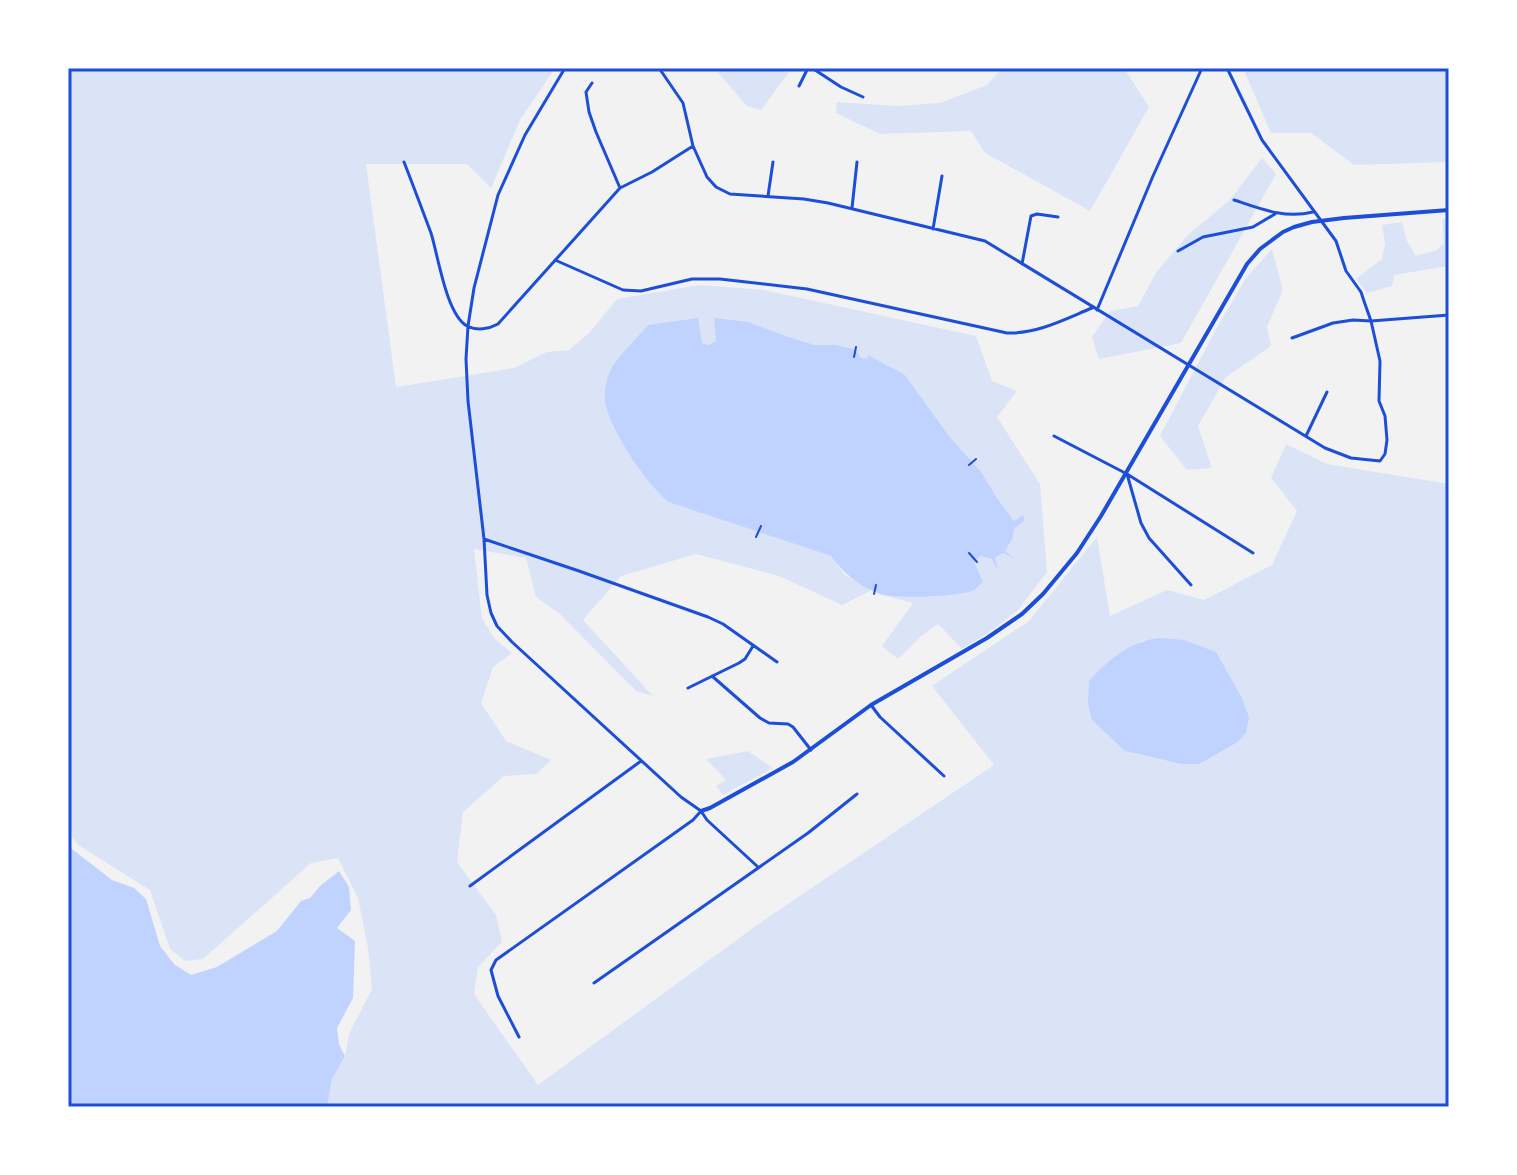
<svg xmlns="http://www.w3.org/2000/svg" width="1517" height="1175" font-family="Roboto,sans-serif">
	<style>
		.green { fill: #dbe4f7; fill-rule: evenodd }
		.water { fill: #bfd3fe }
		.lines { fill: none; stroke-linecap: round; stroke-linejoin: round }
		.path { stroke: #1d4ed8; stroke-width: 2 }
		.minor { stroke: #1d4ed8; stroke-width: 3 }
		.tertiary { stroke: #1d4ed8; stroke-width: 4 }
		.neatline { fill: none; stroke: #1d4ed8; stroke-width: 3 }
	</style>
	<rect width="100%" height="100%" fill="#f2f2f2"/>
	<path class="green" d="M68,68H555L520,120L491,188L467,164H366L396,387L514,368L547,352L569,350L590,332L617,299L700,285L764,290L976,336L992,381L1017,391L997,417L1040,484L1047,572L1018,610L991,631L962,649L938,624L920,637L898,659L882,646L913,603L882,595L921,597L980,556L992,559L996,566L995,559L1003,553L1010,555L1005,551L1013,538L1014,529L1025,520L1023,516L1014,521L997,498L982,473L949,436L905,375L861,358L836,345H815L786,336L716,341L709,345L702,343L606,408C623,442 640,476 668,502L831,556L845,575L872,590L842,605L779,576L696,554L621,576L583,620L653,696L636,691L560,614L536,597L526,558L474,549L482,618L494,638L512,653L493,667L481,703L506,741L551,760L536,774L504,776L463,812L457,862L496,915L502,942L478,967L474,994L538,1085L757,925L994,765L932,686L1029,621L1097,537L1110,616L1167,590L1204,600L1272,565L1297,511L1271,478L1286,444L1327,464L1449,484V1107H327L332,1079L345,1056L349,1034L372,989L368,948L358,898L338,858L311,863L203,959L185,961L170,949L150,890L78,845L68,831ZM1144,640L1246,733L1238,742L1198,764H1181L1125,751L1089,681C1106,663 1122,650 1144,640Z
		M714,68H792L761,110L747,106Z
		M1002,68H1124L1149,107L1090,211L985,153L971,131L880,134L836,113L837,102L898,106L940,103L987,85Z
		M1243,68H1449V162L1354,165L1311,133H1271Z
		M1262,158L1276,174L1181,343L1099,359L1092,337L1110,311L1138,306L1157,271L1189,234L1229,201Z
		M1442,219L1449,220V266L1394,275L1392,286L1367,293L1356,279L1382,259L1385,244L1382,225L1402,222L1407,241L1416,256L1437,250L1444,243Z
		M1272,249L1283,290L1267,327L1271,346L1226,377L1198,426L1212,468L1187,470L1160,436L1216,329L1246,278Z
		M748,751L773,768L723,795L716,786L726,780L706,759Z"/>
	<path class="water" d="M698,318L702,343L709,345L716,341L714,318L748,322L786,336L815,345H836L856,350L861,358L867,359L868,355L905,375L949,436L982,473L997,498L1014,521L1023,515L1025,520L1014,529L1013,538L1005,551L1014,558L1003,553L995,558L998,571L992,559L980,556L974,562L983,582C980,584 977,588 974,590C961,597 893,599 880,594C859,586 844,574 831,556L668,502C645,481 617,440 607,410C603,399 605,384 609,374C615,358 637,339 648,325Z
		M1160,638L1184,640L1216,652L1241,696L1249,717L1246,733L1238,742L1199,764H1181L1125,751L1092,720L1088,704L1089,681C1109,659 1130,641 1160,638Z
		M68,846L112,880L134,888L146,899L160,946L175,965L191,975L217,967L277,931L301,901L310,898L320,886L339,871L349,887L351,910L337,928L355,941L353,998L337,1028L339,1044L345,1056L332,1079L327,1107H68Z"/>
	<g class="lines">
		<path class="path" d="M854,357L856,347
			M969,465L976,459
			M756,537L761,526
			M969,553L977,562
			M874,594L876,585"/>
		<path class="minor" d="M565,68L525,135L498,195L474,288L468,326L466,359L468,401L484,539L487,595L491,613L497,626L512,642L681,797L701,811L707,820L758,867
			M659,68L683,103L693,146L707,177L716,187L730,194L804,199L828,203L985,241L1325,448L1351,458L1380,461L1385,454L1387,440L1385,416L1379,401L1380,361L1371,321L1365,304L1361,292L1346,271L1336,241L1262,140L1227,68
			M812,68L841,87L863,97
			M592,83L586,92L589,112L596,132L620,188
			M799,86L808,68
			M404,162C413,185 422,209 431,233C438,255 446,314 467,326C477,331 489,329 498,324L620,188L652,172L693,146
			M768,196L773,162
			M1234,200C1261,209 1285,219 1313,212
			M852,208L857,162
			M933,229L942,176
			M1178,251L1203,237L1253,227L1275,214
			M555,260L623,290L641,291L692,279H720L807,289L1007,333C1037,334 1065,319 1092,308
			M1022,264L1031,216L1037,214L1058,217
			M1097,310L1153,176L1202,68
			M1292,338L1333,323L1353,320L1371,321L1449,315
			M1054,436L1127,474L1253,553
			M1306,436L1327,392
			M1127,474L1141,523L1149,538L1191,585
			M484,539L579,571L708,617L723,624L777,662
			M712,676L760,718L769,723L788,724L793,727L811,750
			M688,688L739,663L745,659L753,646
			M871,705L880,717L944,776
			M470,886L641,761
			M594,983L808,833L857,794
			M519,1037L498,996L491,970L496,960L693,820L701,811"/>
		<path class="tertiary" d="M701,811L710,808L793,762L871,705L987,638L1022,614L1043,594L1077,553L1101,516L1236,283L1247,264L1260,249L1283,232L1294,227L1312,222L1344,218L1449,210"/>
	</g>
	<rect width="1517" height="1175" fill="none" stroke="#ffffff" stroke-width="140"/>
	<rect x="70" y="70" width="1377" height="1035" class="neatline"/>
</svg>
